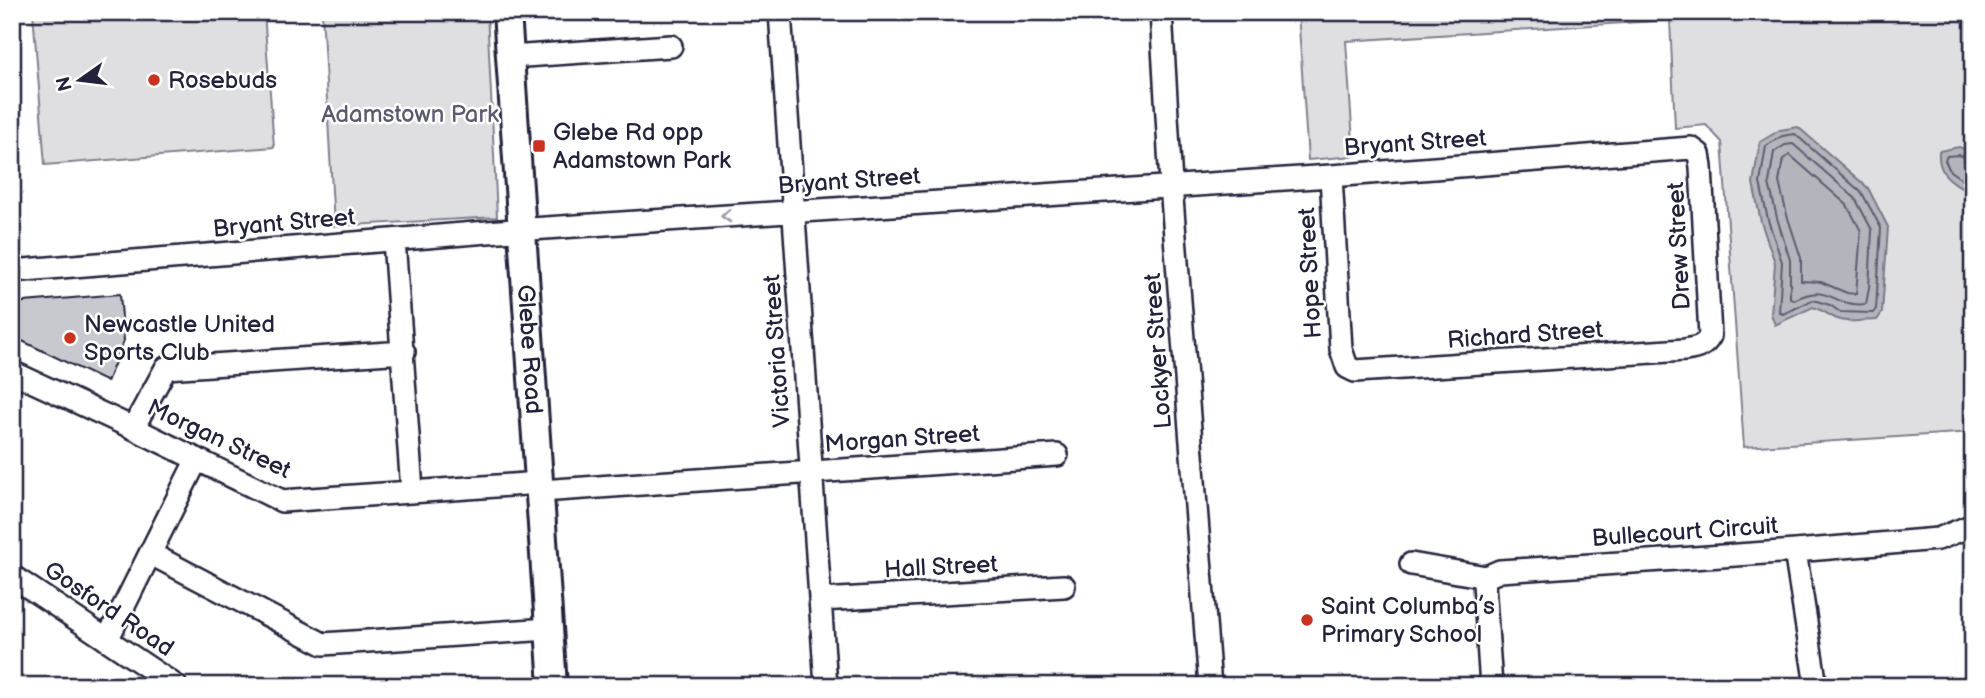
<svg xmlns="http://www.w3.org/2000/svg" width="1985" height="698" font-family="'Balsamiq Sans',sans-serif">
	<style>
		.green { fill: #dfdfe2; stroke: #80808e; stroke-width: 2 }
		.water { fill: #b4b4bc; stroke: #7a7a88; stroke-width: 2 }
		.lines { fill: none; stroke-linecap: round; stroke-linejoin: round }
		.shore { stroke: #5c5c6f; stroke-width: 2 }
		.building { fill: #c8c8cf; stroke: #22223b; stroke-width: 2 }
		.minor-casing { stroke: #22223b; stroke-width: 26 }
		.major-casing { stroke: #22223b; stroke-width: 32 }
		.minor { stroke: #fff; stroke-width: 21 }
		.major { stroke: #fff; stroke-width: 26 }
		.oneway { stroke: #9c9ca7 }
		.poi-dot { fill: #c8321e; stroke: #fff; stroke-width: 2.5 }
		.labels { text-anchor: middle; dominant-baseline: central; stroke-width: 5; stroke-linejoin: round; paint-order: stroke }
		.poi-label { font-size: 24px; fill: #22223b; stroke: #fff; text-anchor: start }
		.park-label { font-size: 24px; fill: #5b5b6d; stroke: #fff }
		.street-label { font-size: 24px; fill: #22223b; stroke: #fff }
	</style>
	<rect width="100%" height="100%" fill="#fff"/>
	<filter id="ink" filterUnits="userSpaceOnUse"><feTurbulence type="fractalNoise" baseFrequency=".0143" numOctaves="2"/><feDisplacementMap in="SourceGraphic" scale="14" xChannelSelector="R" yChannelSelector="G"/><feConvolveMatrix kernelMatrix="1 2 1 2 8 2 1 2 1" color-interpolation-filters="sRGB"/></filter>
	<g filter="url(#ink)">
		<path class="green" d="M33,12H264L274,147L45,165Z
			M322,12H487L497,217L334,226Z
			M1298,12H1973V432L1744,447L1722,142L1706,125L1675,128L1670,20L1346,41L1354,156L1308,160Z"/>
		<path class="water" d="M1798,127L1868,188L1888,227L1882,313L1877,320C1865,320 1847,324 1835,318C1827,314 1822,310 1813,307L1775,325L1771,314L1775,263L1761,222L1753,183L1760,142L1780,130Z
			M1959,147L1967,150L1973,156V196C1955,181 1937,178 1939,151Z"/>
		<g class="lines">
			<path class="shore" d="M1795,134L1862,193L1881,228L1876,309L1873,313L1840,312L1830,305L1813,300L1783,314L1779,312L1782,262L1768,220L1760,183L1766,146L1782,136Z
				M1793,144L1855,198L1872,230L1869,288L1866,304C1831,308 1830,281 1794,300L1790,298V260L1777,218L1769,183L1774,152L1785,145Z
				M1790,155L1847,205L1861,231L1856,294L1847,293L1821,282L1801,281V258L1787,215L1779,182L1783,159Z
				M1973,160L1959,155L1947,156L1945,160L1950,171L1973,187"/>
		</g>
		<path class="building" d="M120,294L124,340L107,382L12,336V303Z"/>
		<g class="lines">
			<defs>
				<path id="minor" d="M780,12L826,686
					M1161,12L1171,185L1210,686
					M510,57L671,46
					M394,240L412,491
					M12,271L500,231L1331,176L1691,148L1699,154L1701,167L1710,336C1704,347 1697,348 1685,350L1355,371L1347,367L1341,349L1331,176
					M12,372L133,428L282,501L540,483
					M133,428L166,368L404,352
					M541,491L1057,455
					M1795,551L1816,686
					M151,554L323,644L549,629
					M1411,564L1486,577
					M12,576L176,686
					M821,600L1064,586
					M107,640L197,459
					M1491,686L1484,583L1486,577L1500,571L1795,551L1938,539L1973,525"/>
				<g id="major">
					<path id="s1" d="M507,12L553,686"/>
				</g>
			</defs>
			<use href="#minor" class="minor-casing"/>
			<use href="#major" class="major-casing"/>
			<use href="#minor" class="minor"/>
			<use href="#major" class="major"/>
		</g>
		<defs><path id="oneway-chevron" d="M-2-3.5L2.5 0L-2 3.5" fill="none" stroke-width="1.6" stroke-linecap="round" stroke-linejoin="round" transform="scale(1.75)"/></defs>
		<use class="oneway" href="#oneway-chevron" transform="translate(726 216) rotate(176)"/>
	</g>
	<g class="poi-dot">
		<circle cx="154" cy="80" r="7"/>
		<rect x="532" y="139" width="14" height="14" rx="3.5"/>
		<circle cx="70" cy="338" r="7"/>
		<circle cx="1307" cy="620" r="7"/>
	</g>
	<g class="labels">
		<g class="poi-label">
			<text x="168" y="80">Rosebuds</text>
			<text x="553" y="132">Glebe Rd opp<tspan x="553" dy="28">Adamstown Park</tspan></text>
			<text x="84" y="324">Newcastle United<tspan x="84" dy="28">Sports Club</tspan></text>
			<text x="1321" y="606">Saint Columba’s<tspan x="1321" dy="28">Primary School</tspan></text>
		</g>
		<g class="park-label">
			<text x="410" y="114">Adamstown Park</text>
		</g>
		<g class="street-label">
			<text transform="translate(1415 143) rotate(-4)">Bryant Street</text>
			<text transform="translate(849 181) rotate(-4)">Bryant Street</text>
			<text transform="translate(284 223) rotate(-5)">Bryant Street</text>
			<text transform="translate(1679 246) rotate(-93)">Drew Street</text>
			<text transform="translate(1310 273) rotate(-93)">Hope Street</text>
			<text transform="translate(1525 335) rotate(-4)">Richard Street</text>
			<text stroke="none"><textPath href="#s1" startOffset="338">Glebe Road</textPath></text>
			<text transform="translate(777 351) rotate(-94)">Victoria Street</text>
			<text transform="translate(1158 351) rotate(-94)">Lockyer Street</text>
			<text transform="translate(219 439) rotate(25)">Morgan Street</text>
			<text transform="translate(902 439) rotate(-4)">Morgan Street</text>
			<text transform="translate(1685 532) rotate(-4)">Bullecourt Circuit</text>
			<text transform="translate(941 567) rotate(-3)">Hall Street</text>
			<text transform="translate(109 609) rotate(34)">Gosford Road</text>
		</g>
	</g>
	<rect width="1985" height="698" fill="none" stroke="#fff" stroke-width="42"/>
	<rect x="21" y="21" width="1943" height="656" fill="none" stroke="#22223b" stroke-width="2.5" filter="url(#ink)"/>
	<g transform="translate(80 80) rotate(256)" stroke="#ffffff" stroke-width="5" paint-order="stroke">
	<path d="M0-5L12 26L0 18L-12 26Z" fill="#22223b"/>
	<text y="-10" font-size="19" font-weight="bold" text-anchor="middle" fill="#22223b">N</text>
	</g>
</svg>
